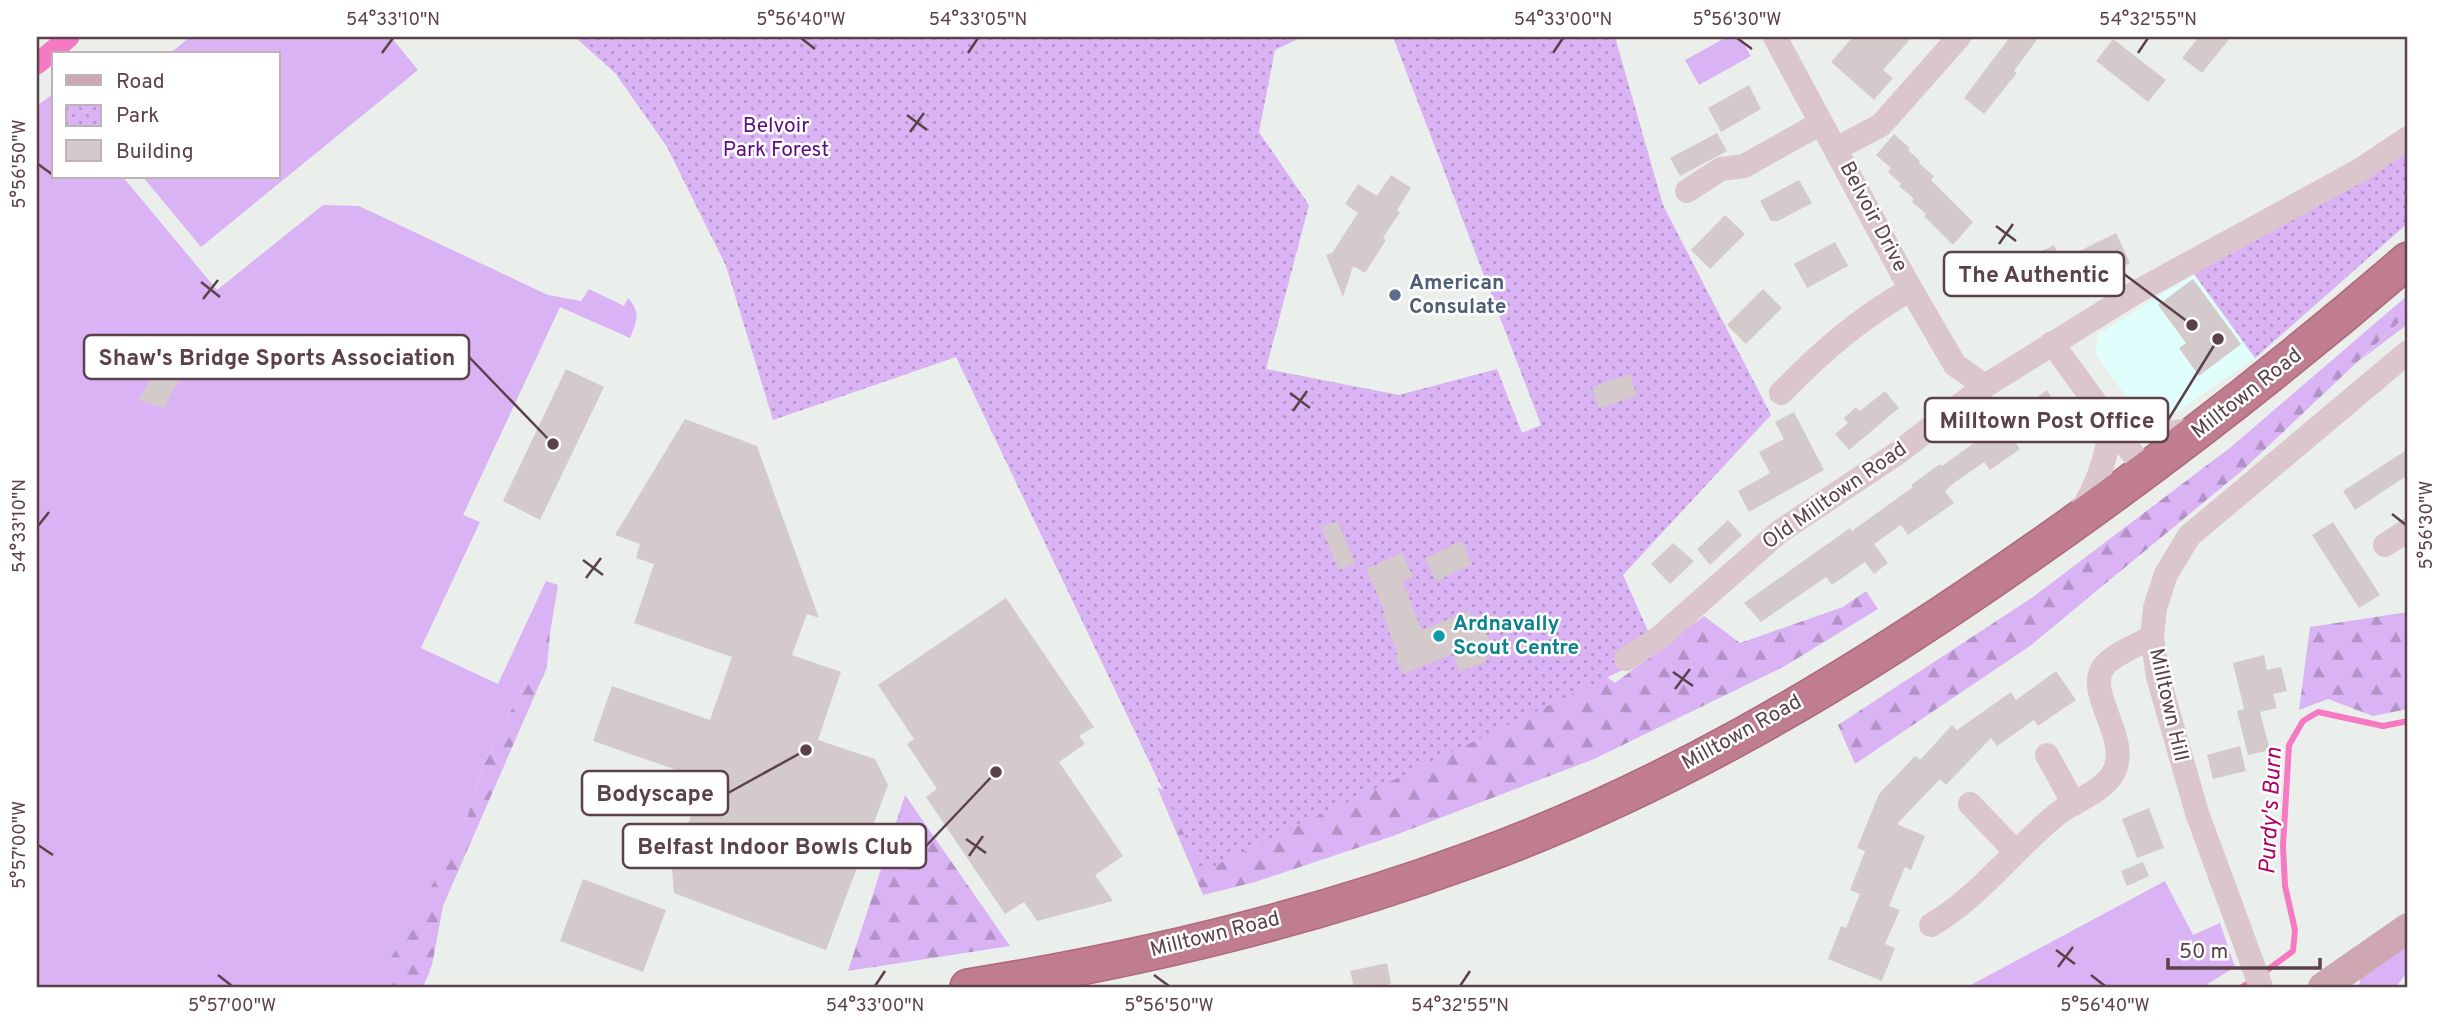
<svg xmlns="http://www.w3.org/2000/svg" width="2445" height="1024" font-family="Overpass,sans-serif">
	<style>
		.commercial { fill: #e0fefb }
		.green { fill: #d9b3f3 }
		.forest { fill: url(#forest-firs) }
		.park { fill: url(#park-dots) }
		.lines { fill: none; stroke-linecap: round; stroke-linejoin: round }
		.stream { stroke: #f67ac3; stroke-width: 6 }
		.canal { stroke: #f67ac3; stroke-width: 21 }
		.building { fill: #d4cacc }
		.highway-casing { stroke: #ad687b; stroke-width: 38 }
		.minor { stroke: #dbc6cd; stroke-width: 24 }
		.major { stroke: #cfa7b3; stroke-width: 30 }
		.highway { stroke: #c17d90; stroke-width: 35 }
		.ticks { fill: none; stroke: #5b424a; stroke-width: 2.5 }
		.service-dot { fill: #5c6f8a; stroke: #fff; stroke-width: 2.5 }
		.culture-dot { fill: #0f9aa8; stroke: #fff; stroke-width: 2.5 }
		.labels { text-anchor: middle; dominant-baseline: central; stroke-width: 5; stroke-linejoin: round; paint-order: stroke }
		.park-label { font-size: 21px; fill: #600c83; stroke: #fff }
		.street-label { font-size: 21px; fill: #5b424a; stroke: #fff }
		.service-label { font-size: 21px; font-weight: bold; fill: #4e5e75; stroke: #fff; text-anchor: start }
		.culture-label { font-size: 21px; font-weight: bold; fill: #0d838f; stroke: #fff; text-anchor: start }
		.water-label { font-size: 23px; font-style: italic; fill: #b00067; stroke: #fff }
		.leader { fill: none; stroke: #5b424a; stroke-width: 2.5 }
		.callout-dot { fill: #5b424a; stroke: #fff; stroke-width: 2.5 }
		.callout { fill: #fff; stroke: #5b424a; stroke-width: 2.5 }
		.callout-label { font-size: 23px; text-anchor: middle; font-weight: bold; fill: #5b424a }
		.neatline { fill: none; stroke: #5b424a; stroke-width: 2.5 }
		.ticks-label { font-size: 18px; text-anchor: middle; fill: #5b424a }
	</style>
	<defs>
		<pattern id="forest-firs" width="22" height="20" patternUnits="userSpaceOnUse" patternTransform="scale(1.75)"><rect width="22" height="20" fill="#d9b3f3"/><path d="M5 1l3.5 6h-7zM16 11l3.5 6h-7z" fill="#b393c7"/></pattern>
		<pattern id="park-dots" width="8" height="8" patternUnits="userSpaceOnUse" patternTransform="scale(1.75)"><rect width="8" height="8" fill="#d9b3f3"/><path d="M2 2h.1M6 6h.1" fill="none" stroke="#b393c7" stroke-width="1.8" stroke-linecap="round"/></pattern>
	</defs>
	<rect width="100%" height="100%" fill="#ebefec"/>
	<path class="commercial" d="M2194,274L2255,358L2169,417L2132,405L2095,353L2099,334Z"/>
	<path class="green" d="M190,37H391L418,70L201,247L143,177H278V54H169Z
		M1727,37H1740L1751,56L1699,85L1685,60Z
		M54,93V177H123L217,290L323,205L359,206L548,295L581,301L589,289L624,306L628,298C641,312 637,321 630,338L560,307L463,515L480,522L421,648L498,684L546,581L558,585L550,633L484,764L467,818L423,902L381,975L360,987H37V106Z
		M2408,314V324L2359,361Z
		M2165,881L2193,935L2220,923L2235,967L2203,987H1967Z
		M2408,946V971L2396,987H2359L2360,978Z"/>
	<path class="forest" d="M2408,295V314L2244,469L2030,646L1855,764L1838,725L2033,597L2231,447Z
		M1866,591L1878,609L1785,666L1594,759L1393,836L1255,882L1203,895L1157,787L1219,823L1588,663L1615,683L1704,616L1740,643L1843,607Z
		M2408,612V709L2373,716L2328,699L2299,710L2310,627Z
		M550,633L547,667L443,906L432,965L424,985L422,987H360L381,975L423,902L467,818L484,764Z
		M905,795L1010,946L848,971Z"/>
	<path class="park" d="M575,37H1302L1275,50L1259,132L1309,205L1266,369L1399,395L1497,369L1522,433L1541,425L1393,37H1615L1663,205L1771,415L1623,575L1658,653L1202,872L956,357L773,420L726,266L667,147L616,74Z
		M2408,149V223L2255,358L2194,274Z"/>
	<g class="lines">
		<path class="stream" d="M2262,974L2293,951L2295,930L2285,886L2283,846L2289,745L2303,721L2318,712L2383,726L2408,721
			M2242,987L2253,980"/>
		<path class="canal" d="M37,64L69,37"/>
	</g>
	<path class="building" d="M1853,37H1912L1883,70L1893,78L1874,100L1831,62Z
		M2010,37H2039L2014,71L2017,73L1984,114L1964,98Z
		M2199,37H2231L2202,73L2182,58Z
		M2113,39L2166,80L2148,102L2096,61Z
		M1749,85L1761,109L1721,132L1708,108Z
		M1717,133L1727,151L1680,176L1670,158Z
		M1894,134L1910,148L1908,150L1920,161L1919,163L1934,176L1931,180L1973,222L1953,245L1924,216L1926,214L1912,202L1914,199L1899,186L1901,184L1888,172L1891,168L1876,155Z
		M1391,175L1411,188L1397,210L1400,212L1383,238L1386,240L1365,273L1353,266L1343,297L1326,255L1332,253L1358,213L1345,204L1358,184L1377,196Z
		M1799,180L1812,203L1778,221H1771L1760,201Z
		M1725,215L1745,234L1710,269L1691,250Z
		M2116,233L2130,263L2061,296L2040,252L2054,245L2061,260Z
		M1835,242L1848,266L1807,288L1794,264Z
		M2193,279L2241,344L2199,376L2179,348L2186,343L2158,305Z
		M1763,289L1782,308L1746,344L1727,325Z
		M163,354L183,372L164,408L139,400Z
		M566,369L604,387L540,520L503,501Z
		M1630,374L1637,396L1599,408L1592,387Z
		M2047,390L2057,406L2014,440L2020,449L1990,470L1984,462L1954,483L1945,491L1954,503L1908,535L1901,525L1874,544L1888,563L1874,574L1865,562L1832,585L1826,577L1761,622L1744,603L1850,528L1852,531L1913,487L1911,485L1940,464L1942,466Z
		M1885,391L1899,408L1849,450L1835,434L1848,423L1844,418L1856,407L1860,411Z
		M1794,412L1824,470L1749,512L1738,491L1770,473L1759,452L1784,439L1775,422Z
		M685,419L757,446L819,618L807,614L792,655L841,672L818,740L875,759L888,785L826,950L674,893L672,870L692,813L700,815L711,782L593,741L612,686L710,720L732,657L634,623L654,564L636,558L640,544L615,535Z
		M2408,449V475L2355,510L2343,491Z
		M1728,520L1742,535L1710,565L1697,549Z
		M1338,521L1355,564L1339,570L1321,527Z
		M2333,522L2380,595L2359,608L2312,535Z
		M1462,541L1472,565L1436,581L1425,558Z
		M1673,543L1694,561L1670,584L1651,564Z
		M1402,553L1413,577L1402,581L1422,630L1468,611L1473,624L1481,621L1489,640L1480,644L1487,661L1460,672L1453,654L1403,674L1395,655L1398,654L1382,613L1385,612L1366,569Z
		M1006,598L1094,727L1079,736L1085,744L1059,762L1123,856L1095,875L1113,901L1037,921L1024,902L1005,914L926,797L937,789L907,744L914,739L878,685Z
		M2264,655L2267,670L2281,667L2287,691L2273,694L2277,708L2260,712L2270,750L2248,755L2237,711L2244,709L2233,663Z
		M2056,671L2076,700L2038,726L2034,720L1997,746L1991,738L1946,785L1940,779L1897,824L1925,836L1911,870L1905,867L1889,906L1900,910L1885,944L1895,948L1882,981L1828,959L1841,926L1846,928L1860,894L1850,890L1865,851L1857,848L1879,794L1915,756L1920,760L1952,725L1957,730L2011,692L2016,700Z
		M2240,746L2246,771L2213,779L2207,755Z
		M2149,808L2164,848L2137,858L2122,819Z
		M2143,862L2149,876L2127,886L2121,871Z
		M583,879L666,910L643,972L560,941Z
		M1387,963L1391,984L1375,987H1354L1350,971Z"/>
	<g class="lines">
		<defs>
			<path id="highway" d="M968,987C1138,960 1309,919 1470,860C1659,792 1834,689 1998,576C2141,478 2277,373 2408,260"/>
		</defs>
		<use href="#highway" class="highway-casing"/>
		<path class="minor" d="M1775,37L1905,279L1955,365L1985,386
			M1836,149L1881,125L1959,37
			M1687,191L1721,169L1744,166L1821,123
			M2052,343L2146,472
			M1781,393C1823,350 1859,319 1911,289
			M2108,418C2138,430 2166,436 2199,429
			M2079,513C2098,487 2106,456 2112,425
			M2385,545L2408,530
			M1626,659L1660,637L1779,532L1899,452L1985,386L2131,295L2360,170L2408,138
			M2047,755L2074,804
			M1970,804L2016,852
			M1931,925C1981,896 2015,847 2060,812C2076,800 2100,793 2112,775C2135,739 2080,691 2106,664C2118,652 2138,645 2152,637
			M2261,987L2197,813L2158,677L2152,637L2155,608L2166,574L2189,536L2408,352"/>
		<path class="major" d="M2323,987L2408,928"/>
		<use href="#highway" class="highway"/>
	</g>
	<path class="ticks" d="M801,38L815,49M1737,38L1752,49M382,53L393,38M968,53L978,38M1553,53L1563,38M2138,53L2148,38M907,115L927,130M910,132L924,113M38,164L53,175M1996,226L2016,241M1999,244L2013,224M201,282L220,297M203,299L218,280M1290,393L1310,408M1293,411L1307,391M2392,514L2406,525M38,526L49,512M583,560L603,575M586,578L601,558M1673,672L1693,686M1675,689L1690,669M966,839L986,853M38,845L53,855M969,856L983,836M2056,950L2075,964M2058,967L2073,947M218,975L232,986M1154,975L1169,986M2091,975L2105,986M875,986L885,971M1460,986L1470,971"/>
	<circle class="service-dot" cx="1395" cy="295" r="7"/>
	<circle class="culture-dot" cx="1439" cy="636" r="7"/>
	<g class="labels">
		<g class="park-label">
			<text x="776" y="126">Belvoir<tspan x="776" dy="24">Park Forest</tspan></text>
		</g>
		<g class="street-label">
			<text transform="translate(1873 217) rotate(62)">Belvoir Drive</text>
			<text transform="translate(2247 394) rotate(-38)">Milltown Road</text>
			<text transform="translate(1835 496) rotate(-35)">Old Milltown Road</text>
			<text transform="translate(2168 705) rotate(77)">Milltown Hill</text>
			<text transform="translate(1742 733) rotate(-29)">Milltown Road</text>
			<text transform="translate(1215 935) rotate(-14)">Milltown Road</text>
		</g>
		<g class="service-label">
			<text x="1409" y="283">American<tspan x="1409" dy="24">Consulate</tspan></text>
		</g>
		<g class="culture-label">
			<text x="1453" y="624">Ardnavally<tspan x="1453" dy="24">Scout Centre</tspan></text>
		</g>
		<g class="water-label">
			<text transform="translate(2272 811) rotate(-87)">Purdy's Burn</text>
		</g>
	</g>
	<path class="leader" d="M2192 325L2124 274M553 444L469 357M2218 339L2168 420M806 750L728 793M996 772L926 846"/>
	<g class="callout-dot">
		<circle cx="2192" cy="325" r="7"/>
		<circle cx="553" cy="444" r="7"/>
		<circle cx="2218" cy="339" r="7"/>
		<circle cx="806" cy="750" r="7"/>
		<circle cx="996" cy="772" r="7"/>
	</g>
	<g class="callout">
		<rect x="1944" y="252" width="180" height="44" rx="7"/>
		<rect x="84" y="335" width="385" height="44" rx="7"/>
		<rect x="1925" y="398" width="243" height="44" rx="7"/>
		<rect x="582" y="771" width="146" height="44" rx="7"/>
		<rect x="623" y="824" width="303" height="44" rx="7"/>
	</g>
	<g class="callout-label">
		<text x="2034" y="282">The Authentic</text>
		<text x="277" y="365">Shaw's Bridge Sports Association</text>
		<text x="2047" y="428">Milltown Post Office</text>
		<text x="655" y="801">Bodyscape</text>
		<text x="775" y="854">Belfast Indoor Bowls Club</text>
	</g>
	<rect width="2445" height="1024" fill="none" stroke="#ffffff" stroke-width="77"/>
	<rect x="52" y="52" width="228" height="126" fill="#ffffff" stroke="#bdb3b7" stroke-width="2"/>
	<rect x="66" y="75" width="35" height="10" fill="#cfa7b3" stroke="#bdb3b7" stroke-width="2"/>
	<text x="116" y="88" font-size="21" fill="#5b424a">Road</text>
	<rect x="66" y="105" width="35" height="21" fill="url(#park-dots)" stroke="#bdb3b7" stroke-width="2"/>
	<text x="116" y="122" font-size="21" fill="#5b424a">Park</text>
	<rect x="66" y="140" width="35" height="21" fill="#d4cacc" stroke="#bdb3b7" stroke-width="2"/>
	<text x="116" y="158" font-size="21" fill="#5b424a">Building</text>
	<path d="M2168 958v10h152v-10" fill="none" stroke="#5b424a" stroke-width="3.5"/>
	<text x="2179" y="958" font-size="21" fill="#5b424a" stroke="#ffffff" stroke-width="5" paint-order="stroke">50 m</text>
	<rect x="38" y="38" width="2368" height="948" class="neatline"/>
	<g class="ticks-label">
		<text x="393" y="25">54°33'10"N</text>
		<text x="801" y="25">5°56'40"W</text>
		<text x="978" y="25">54°33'05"N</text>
		<text x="1563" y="25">54°33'00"N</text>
		<text x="1737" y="25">5°56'30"W</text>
		<text x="2148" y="25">54°32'55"N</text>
		<text transform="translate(19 164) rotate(-90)" y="6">5°56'50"W</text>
		<text transform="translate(2426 525) rotate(-90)" y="6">5°56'30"W</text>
		<text transform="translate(19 526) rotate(-90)" y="6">54°33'10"N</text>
		<text transform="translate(19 845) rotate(-90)" y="6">5°57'00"W</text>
		<text x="232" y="1011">5°57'00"W</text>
		<text x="875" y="1011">54°33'00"N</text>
		<text x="1169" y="1011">5°56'50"W</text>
		<text x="1460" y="1011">54°32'55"N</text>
		<text x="2105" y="1011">5°56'40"W</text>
	</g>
</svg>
